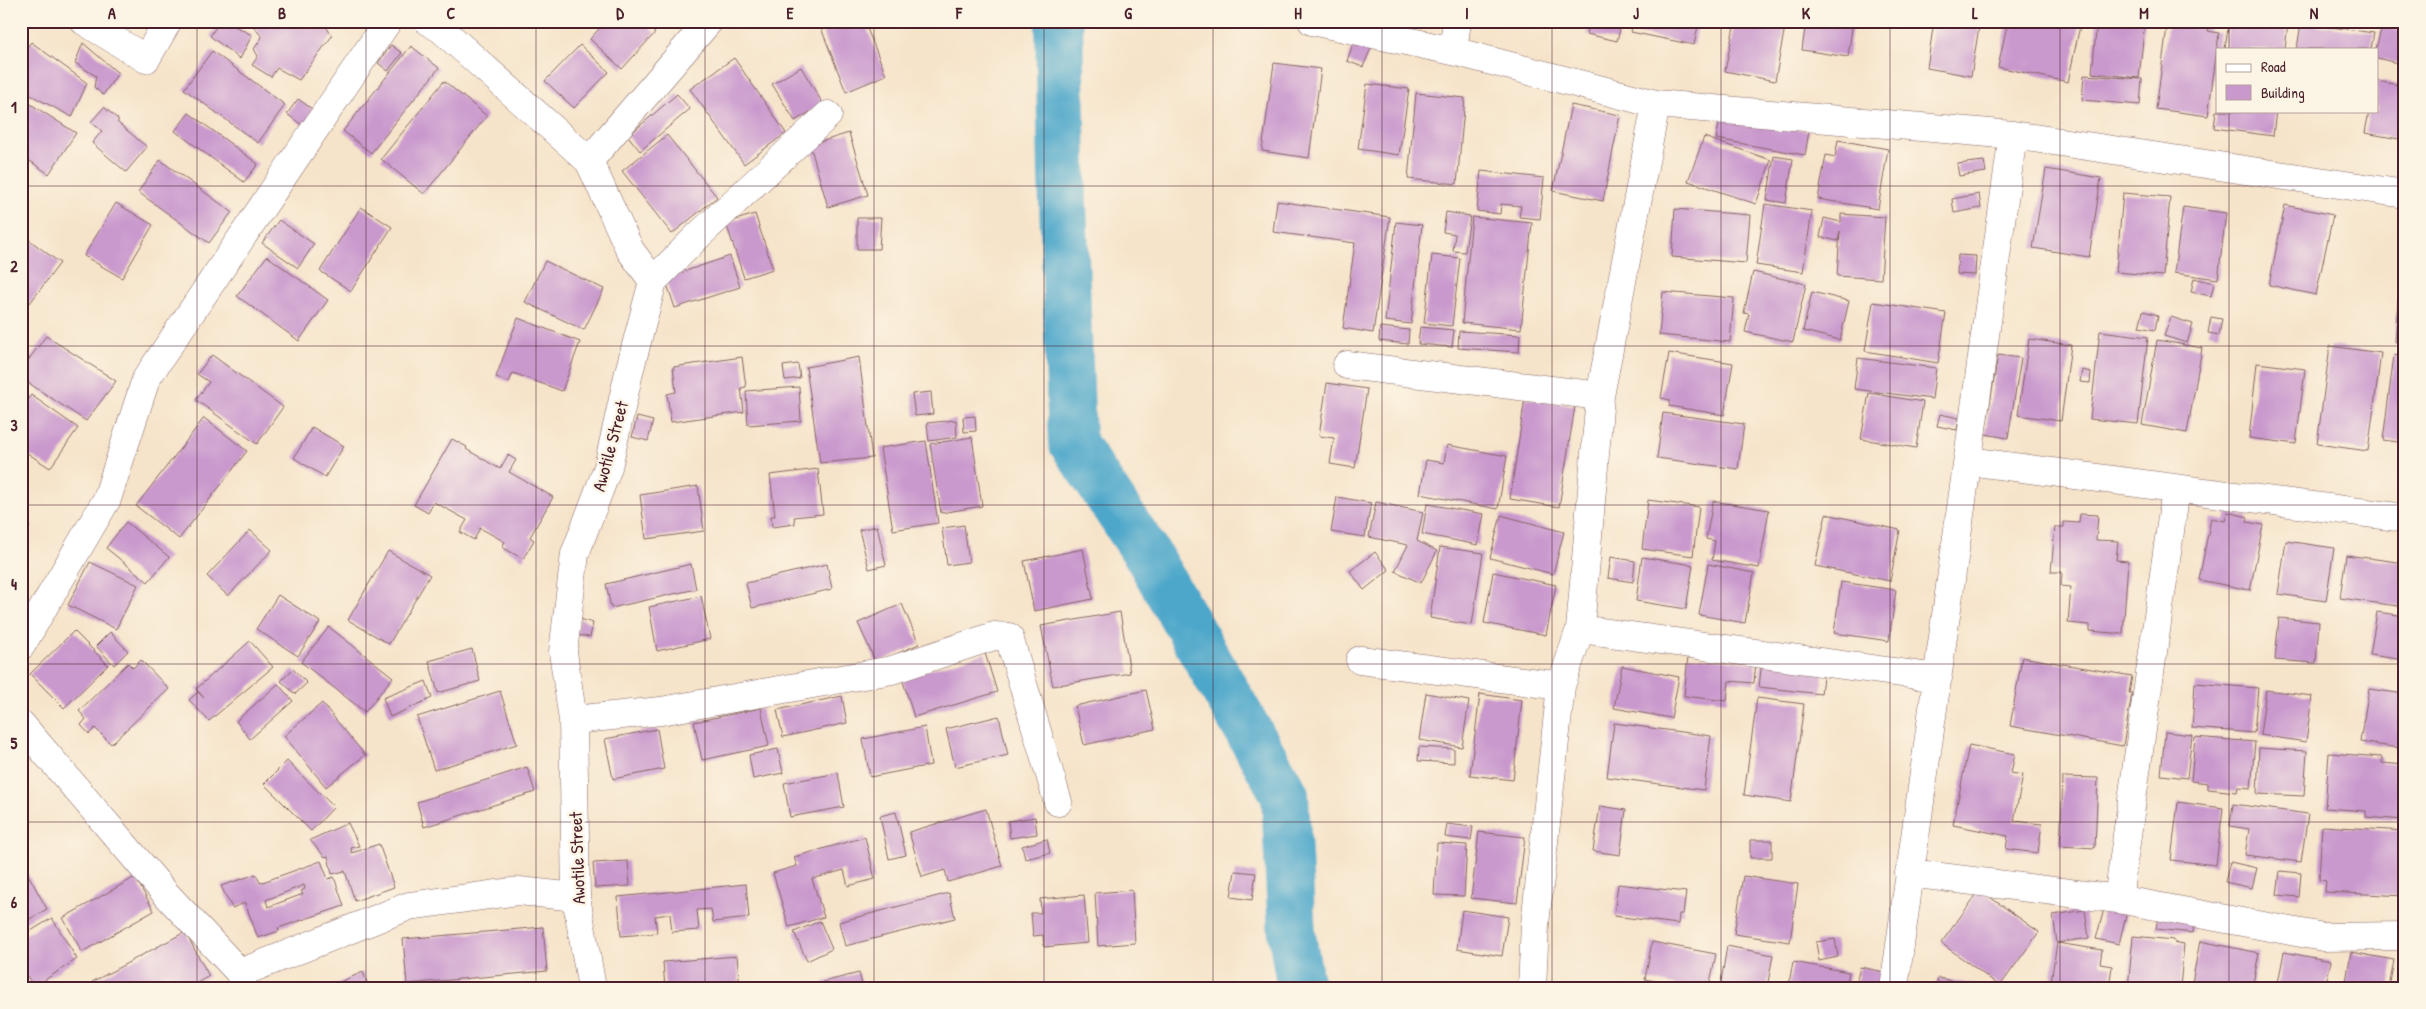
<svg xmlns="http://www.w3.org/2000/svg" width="2426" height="1009" font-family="'Patrick Hand',sans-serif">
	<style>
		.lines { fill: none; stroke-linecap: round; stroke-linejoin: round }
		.river { stroke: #4da7ca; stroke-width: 48 }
		.building { fill: #c998cd; fill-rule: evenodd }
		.minor-casing { stroke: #866463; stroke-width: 29 }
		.minor { stroke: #fff; stroke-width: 28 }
		.grid { fill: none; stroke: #4a1f2b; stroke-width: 1; stroke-opacity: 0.55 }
		.labels { text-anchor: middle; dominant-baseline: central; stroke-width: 5; stroke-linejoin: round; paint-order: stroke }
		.street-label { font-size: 18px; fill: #4a1f2b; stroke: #fcf5e5 }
		.neatline { fill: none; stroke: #4a1f2b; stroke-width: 2 }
		.grid-label { font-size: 16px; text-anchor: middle; font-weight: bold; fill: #4a1f2b }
	</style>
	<rect width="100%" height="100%" fill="#fcf5e5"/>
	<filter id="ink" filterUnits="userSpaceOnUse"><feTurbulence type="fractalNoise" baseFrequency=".02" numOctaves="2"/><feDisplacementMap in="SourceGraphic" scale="10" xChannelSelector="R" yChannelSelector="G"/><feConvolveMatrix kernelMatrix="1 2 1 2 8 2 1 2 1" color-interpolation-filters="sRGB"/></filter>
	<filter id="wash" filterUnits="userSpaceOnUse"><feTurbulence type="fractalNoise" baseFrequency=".0096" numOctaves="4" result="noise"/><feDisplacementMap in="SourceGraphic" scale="20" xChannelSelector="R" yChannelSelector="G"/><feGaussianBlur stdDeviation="1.12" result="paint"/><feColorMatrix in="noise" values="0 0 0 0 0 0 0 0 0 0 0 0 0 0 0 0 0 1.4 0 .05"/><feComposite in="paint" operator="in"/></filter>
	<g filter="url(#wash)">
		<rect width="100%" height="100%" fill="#f6e4ca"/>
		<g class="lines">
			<path class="river" d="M1059,21L1062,175L1072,442L1147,554L1285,795L1292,936L1301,988"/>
		</g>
		<g id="blocks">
			<path class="building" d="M220,21H225L252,35L240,59L210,36Z
				M256,21H330L327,28L332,36L299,80L277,68L271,77L252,65L258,56L254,49L262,37L254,27Z
				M606,21H642L655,33L622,69L590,39Z
				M838,21H864L886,75L846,92L821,28Z
				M1590,21H1622L1617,41L1587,34Z
				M1633,21H1699L1694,45L1631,32Z
				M1735,21H1786L1775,81L1725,71Z
				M1806,21H1853L1848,57L1802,50Z
				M1934,21H1980L1971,76L1927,68Z
				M2008,21H2081L2068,82L1998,67Z
				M2097,21H2145L2139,78L2092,73Z
				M2180,21H2210L2208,31L2219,33L2208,116L2156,109L2167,27L2179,28Z
				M2229,21L2288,24L2285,49H2225Z
				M2301,23L2374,33L2371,49H2297Z
				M2382,26L2405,32V65L2377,58L2376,49Z
				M1354,41L1371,48L1363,67L1347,61Z
				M31,42L87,83L72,117L21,90V56Z
				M83,43L118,73L103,95L94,87L96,76L75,63Z
				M391,45L402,53L388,71L378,63Z
				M580,45L609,72L574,108L545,81Z
				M411,46L439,68L371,153L343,131Z
				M212,51L285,105L258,143L184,89Z
				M734,58L786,133L744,164L690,89Z
				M1274,63L1321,69L1309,158L1262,151Z
				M801,67L823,104L795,121L772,84Z
				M2084,75L2142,79L2140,105L2082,100Z
				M444,81L487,116L424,194L381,159Z
				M2377,81L2405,86V140L2365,133L2369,111H2377Z
				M1367,84L1409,89L1399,155L1358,149Z
				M1416,93L1465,98L1457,184L1408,179Z
				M677,94L690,109L640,151L628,136Z
				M21,98L76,133L49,174L21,155Z
				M298,99L315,111L303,126L287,114Z
				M1571,105L1620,115L1603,201L1553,191Z
				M104,107L119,120L117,122L147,147L126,172L92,143L102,131L91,122Z
				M2216,111H2276L2273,136L2214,128Z
				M189,113L258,164L244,182L175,131Z
				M1721,115L1809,131L1805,155L1716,139Z
				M849,133L868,195L828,207L810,145Z
				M667,135L717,197L672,234L622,171Z
				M1704,137L1771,160L1756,204L1688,181Z
				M1838,140L1888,149L1878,209L1818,199L1826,155L1835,157Z
				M1774,156L1793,159L1786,203L1767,200Z
				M160,160L232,212L209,243L138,192Z
				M1984,161L1986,172L1959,176L1957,164Z
				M2046,169L2101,178L2089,257L2033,248Z
				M1481,171L1544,178L1540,219L1519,217L1521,206L1501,204L1500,214L1477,211Z
				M2123,193L2170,197L2163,276L2116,272Z
				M1979,194L1981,208L1954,213L1952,199Z
				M1277,201L1390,217L1373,333L1343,328L1355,243L1273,232Z
				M116,203L153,225L122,278L84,256Z
				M1765,204L1812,211L1803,272L1756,265Z
				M2285,205L2333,215L2316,295L2269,285Z
				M361,207L392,227L351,291L320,271Z
				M2183,207L2226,213L2218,279L2174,273Z
				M1675,209L1750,215L1746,263L1672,257Z
				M1446,212L1470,216L1465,252L1453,251L1455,234L1443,232Z
				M755,214L773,269L744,278L726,223Z
				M1841,214L1885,217L1881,279L1837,276L1840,231L1838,241L1820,237L1824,218L1841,222Z
				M1472,217L1532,223L1521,329L1462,323Z
				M857,218H881L879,249H857Z
				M279,220L314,244L298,268L262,243Z
				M1396,222L1422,225L1411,324L1385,321Z
				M28,239L60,263L30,303L21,297V247Z
				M1432,255L1460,258L1452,326L1424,323Z
				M1958,255L1976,256L1975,275L1957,274Z
				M267,256L328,300L299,341L237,296Z
				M730,256L740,287L675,308L665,278Z
				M545,261L604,289L584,330L525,302Z
				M1753,272L1806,284L1793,342L1745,332L1749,314L1744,313Z
				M2194,278L2214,283L2211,296L2191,292Z
				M1663,292L1734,298L1730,342L1659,335Z
				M1812,292L1849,301L1840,340L1803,331Z
				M2398,300H2405V342H2395Z
				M1873,302L1946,313L1938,363L1865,351Z
				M2143,311L2158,315L2155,330L2139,327Z
				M2171,317L2193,324L2187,343L2164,336Z
				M2211,317L2222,319L2219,335L2208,333Z
				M518,318L580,342L562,391L513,373L509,382L496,377Z
				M1380,327L1409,330L1408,344L1379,341Z
				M1420,327L1454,330L1452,347L1418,344Z
				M1459,331L1520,335L1519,352L1458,348Z
				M2100,331L2148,337L2138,424L2090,419Z
				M46,336L116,381L86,421L21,378V370Z
				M2029,339L2071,345L2061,421L2018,415Z
				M2157,340L2202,348L2187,433L2142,425Z
				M2330,346L2381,353L2368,451L2317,444Z
				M1669,353L1733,363L1724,415L1669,406L1670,400L1661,398Z
				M212,355L283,407L257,444L196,400L209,382L197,374Z
				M1998,355L2021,358L2008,438L1985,434Z
				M2394,355L2405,357V443L2383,440Z
				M742,357L746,387L741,388L744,412L671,422L667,394L676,392L673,367Z
				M859,357L872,458L820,463L806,367Z
				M1858,358L1936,368L1932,399L1854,389Z
				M2257,363L2305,369L2296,444L2249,438Z
				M798,364L800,378L785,380L783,366Z
				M2082,370L2091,372L2090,383L2080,382Z
				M1327,383L1367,389L1355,468L1330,464L1334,438L1319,436Z
				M799,387L801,421L748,425L746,391Z
				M931,392L933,414L915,416L912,394Z
				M21,393L29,399L31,395L78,428L50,468L21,449L23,436L21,434Z
				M1869,393L1923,402L1916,448L1861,439Z
				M1525,398L1575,406L1559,507L1510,499Z
				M1663,413L1744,424L1738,469L1657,458Z
				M1940,414L1959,418L1957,430L1937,426Z
				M975,416L976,431L964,432L963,417Z
				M637,417L653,421L648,441L632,437Z
				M204,418L247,451L179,539L136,506Z
				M956,420L957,437L929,441L927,423Z
				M312,427L344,446L325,477L294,458Z
				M972,437L982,506L941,513L930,444Z
				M452,439L467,447L466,449L500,469L508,455L516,460L509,472L553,497L530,537L534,540L523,559L502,547L505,542L480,528L474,540L460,532L467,520L434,502L428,513L414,505Z
				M926,441L938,523L893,530L880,448Z
				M1447,445L1507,456L1498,509L1420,494L1426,460L1444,463Z
				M818,469L823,514L794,517L795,524L772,527L771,516H775L770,475Z
				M698,486L704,531L646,539L640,495Z
				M1337,497L1371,503L1365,537L1331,532Z
				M1648,500L1699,507L1693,556L1642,549Z
				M1713,501L1769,510L1759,568L1712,560L1715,541L1706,539Z
				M1376,502L1423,512L1417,541L1437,551L1421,583L1395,571L1408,545L1369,537Z
				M1427,504L1484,514L1478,545L1422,534Z
				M2227,512L2248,517L2247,522L2263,525L2250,590L2199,580L2211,518L2225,521Z
				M1826,514L1900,530L1890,581L1815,566Z
				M2080,514L2098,515L2096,540L2118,541L2116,560L2128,561L2123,634L2090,631V625L2068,623L2071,587L2061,586L2062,572H2051L2055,527H2064V522L2079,523Z
				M1501,515L1564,532L1553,574L1490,558Z
				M21,520L30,527L21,538Z
				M126,522L169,557L148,582L106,548Z
				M964,525L969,562L947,565L942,528Z
				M877,526L886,565L869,569L859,530Z
				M250,530L272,550L228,596L207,576Z
				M2286,541L2334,548L2326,601L2278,594Z
				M1440,547L1483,553L1472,625L1430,618Z
				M1083,549L1093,599L1034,611L1024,561Z
				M388,551L430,575L389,644L348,620Z
				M1375,552L1389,570L1364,590L1350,571Z
				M2346,555L2405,563V607L2340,598Z
				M1611,557L1635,561L1633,582L1608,578Z
				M1642,557L1693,565L1686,609L1636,601Z
				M90,562L138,585L116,629L68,605Z
				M691,564L696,589L611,608L606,584Z
				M827,564L832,589L752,608L746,583Z
				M1708,564L1754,573L1745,623L1699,615Z
				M1493,572L1556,585L1546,635L1484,623Z
				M1841,582L1896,590L1889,641L1834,633Z
				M278,595L320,622L298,656L256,629Z
				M701,596L710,639L657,651L649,607Z
				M902,604L919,644L876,663L858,623Z
				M1120,612L1130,673L1053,686L1041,626Z
				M2377,612L2405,616V660L2370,655Z
				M2279,618L2319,622L2316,663L2275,660Z
				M580,619L593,623L590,637L576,635Z
				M329,627L393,677L365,712L301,662Z
				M74,631L108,665L64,708L30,674Z
				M110,632L128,651L114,665L96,646Z
				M250,641L273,667L209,721L189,700L198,692L204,698L196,689Z
				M472,649L480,681L438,693L429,661Z
				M985,653L997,692L914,717L902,678Z
				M1688,656L1756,663L1754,683L1729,681L1727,701L1684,696Z
				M2022,657L2132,676L2129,693H2132L2123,746L2010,726Z
				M141,660L169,689L111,744L95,728L89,734L81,725L86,719L79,711L128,663L133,668Z
				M1762,661L1824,668L1821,694L1759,687Z
				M1622,666L1679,677L1671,718L1614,708Z
				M293,669L307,683L295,694L281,681Z
				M426,681L432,698L390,717L383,698Z
				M2195,683L2258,688L2254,733L2192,728Z
				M278,684L293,701L250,739L236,721Z
				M2369,689L2405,694V749L2360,742Z
				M1146,690L1155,729L1084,745L1075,706Z
				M2266,690L2312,696L2306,742L2260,735Z
				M500,691L517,744L434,770L417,717Z
				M1426,693L1469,701L1462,747L1419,740Z
				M1480,694L1522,700L1513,780L1470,775Z
				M842,696L847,723L783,737L777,710Z
				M1757,698L1804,704L1791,802L1744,795Z
				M322,703L365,755L326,787L284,736Z
				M761,708L769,746L702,760L694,722Z
				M999,716L1008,755L955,767L946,729Z
				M1614,723L1711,736L1704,790L1607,777Z
				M925,727L931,765L870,777L863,739Z
				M657,729L664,769L613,779L605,739Z
				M2165,732L2192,735L2187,778L2161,775Z
				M2195,737L2255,742L2251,788L2238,787L2237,792L2208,789V783L2191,781Z
				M1969,745L2015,754L2011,773L2023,775L2014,821L2042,824L2038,853L2006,849L2008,836L1953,825Z
				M1419,747L1454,749V763L1418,761Z
				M2259,748L2307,751L2304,796L2257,794Z
				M778,749L783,773L753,779L749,755Z
				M2329,753L2382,757V763L2405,765V820L2366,817V811L2325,808Z
				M287,761L334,807L311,831L264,784Z
				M527,767L535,792L424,827L417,802Z
				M838,773L844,807L790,817L784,783Z
				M2063,777L2098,778L2095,848L2060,846Z
				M2178,802L2223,808L2216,865L2171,860Z
				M2233,804L2308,814L2301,862L2245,855L2249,829L2230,826Z
				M1600,806L1626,810L1620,855L1593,851Z
				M986,809L1002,866L948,882L945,870L922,877L909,832Z
				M896,812L906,855L889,859L880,816Z
				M1035,817L1037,834L1010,838L1008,821Z
				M348,823L359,846L351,848L352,853L379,844L394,887L355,901L345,871L332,874L328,856L325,857L310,840Z
				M1447,824L1473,827L1471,840L1445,837Z
				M2322,826L2405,831V896L2325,892L2326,881L2319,880Z
				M1479,832L1525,837L1517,903L1471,898Z
				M865,837L875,879L848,886L844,870L812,879L824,917L789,927L773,873L797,866L794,857Z
				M1047,839L1050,853L1025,859L1022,846Z
				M1750,840H1772V858H1750Z
				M1437,843L1467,845L1464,896L1434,895Z
				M321,861L328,879L334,877L344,906L278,928L279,931L258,938L245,903L232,908L221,886L256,874L260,883ZM304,885L305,889L301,891L303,894L268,907L266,900Z
				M628,861L630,886L595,888L593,863Z
				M2230,862L2257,868L2252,888L2225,882Z
				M24,867L47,909L21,924V869Z
				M1235,871L1256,873L1252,900L1231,897Z
				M2280,871L2301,873L2299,897L2277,895Z
				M1743,876L1798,884L1790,942L1734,934Z
				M135,877L154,911L82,952L63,918Z
				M746,884L749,918L713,922L711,909L697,910L699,930L672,932L670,914L655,916L657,933L621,936L618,897Z
				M1618,884L1686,892L1683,914H1679L1678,924L1614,916Z
				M1132,890L1135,943L1098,946L1095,893Z
				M1980,890L2039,932L2000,986L1941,943Z
				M949,893L955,918L845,946L839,922Z
				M1084,895L1088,943L1044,947L1043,935L1033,936L1031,913H1041L1040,899Z
				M2104,909L2126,915L2119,944L2096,939Z
				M1462,910L1508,917L1502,956L1457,949Z
				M2085,910L2089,938L2057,943L2053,915Z
				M2159,910L2195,914L2193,933L2156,929Z
				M52,918L77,959L34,987L21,967V937Z
				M820,921L832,949L807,961L794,932Z
				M543,927L547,971L407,984L403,939Z
				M185,932L209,976L188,988H95L92,982Z
				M2133,936L2174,940V942L2184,944L2180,988H2128Z
				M1835,939L1838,957L1819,961L1816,942Z
				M2200,941L2259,953L2252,988H2191Z
				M1652,942L1716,954L1709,988H1689L1645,979Z
				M2057,943L2102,950L2100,964L2112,966L2109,988H2050Z
				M1727,946L1773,955L1767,988H1720Z
				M2284,952L2331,961L2325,988H2277Z
				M2351,952L2394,960L2389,988H2345Z
				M737,956L740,988H665L663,962Z
				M1793,962L1849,972L1846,988H1788Z
				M1860,967L1884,972L1881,988H1855Z
				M363,972L369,988H326Z
				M859,973L863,988H825L823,982Z
				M1938,978L1985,987V988H1936Z"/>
		</g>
	</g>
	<g filter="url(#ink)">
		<use href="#blocks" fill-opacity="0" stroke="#866463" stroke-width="1"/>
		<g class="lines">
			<defs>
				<path id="minor" d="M84,21L146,59L168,21
					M428,21L441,29L589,161L630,250L653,281L629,372L608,467L575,554L563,652L573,720L576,897L592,988
					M1312,21L1453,51L1656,104L2013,135L2405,194
					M1453,51L1457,21
					M589,161L709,21
					M653,281L699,235L828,115
					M1347,365L1600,396
					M1968,461L2405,518
					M1580,629L1938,678
					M21,646L107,499L146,379L388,21
					M1360,660L1561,686
					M573,720L661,711L892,670L994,636L1009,637L1058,802
					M21,724L166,894L240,973L243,988
					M1909,873L2118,899L2323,937L2405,936
					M2118,899L2176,489
					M240,973L409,906L519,891L576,897
					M1532,988L1535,924L1561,686L1580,629L1600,396L1656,104
					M1894,988L2013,135"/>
			</defs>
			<use href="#minor" class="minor-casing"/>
			<use href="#minor" class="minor"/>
		</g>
	</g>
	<path class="grid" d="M197,21V988M366,21V988M536,21V988M705,21V988M874,21V988M1044,21V988M1213,21V988M1382,21V988M1552,21V988M1721,21V988M1890,21V988M2060,21V988M2229,21V49M2229,111V988M21,186H2405M21,346H2405M21,505H2405M21,664H2405M21,822H2405"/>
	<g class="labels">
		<g class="street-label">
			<text transform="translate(610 446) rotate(-75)">Awotile Street</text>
			<text transform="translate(577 858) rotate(-92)">Awotile Street</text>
		</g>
	</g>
	<rect width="2426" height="1009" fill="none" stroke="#fcf5e5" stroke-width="55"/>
	<rect x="2216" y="48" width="162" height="65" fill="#fcf5e5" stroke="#b59f9b"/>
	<rect x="2226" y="64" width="25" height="8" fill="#ffffff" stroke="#b59f9b"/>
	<text x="2261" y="72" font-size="15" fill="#4a1f2b">Road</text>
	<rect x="2226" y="85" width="25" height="15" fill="#c998cd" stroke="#b59f9b"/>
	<text x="2261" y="98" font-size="15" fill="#4a1f2b">Building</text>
	<rect x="28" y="28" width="2370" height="954" class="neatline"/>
	<g class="grid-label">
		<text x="112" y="19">A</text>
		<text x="282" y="19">B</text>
		<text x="451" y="19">C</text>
		<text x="620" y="19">D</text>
		<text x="790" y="19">E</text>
		<text x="959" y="19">F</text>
		<text x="1128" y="19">G</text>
		<text x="1298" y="19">H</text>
		<text x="1467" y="19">I</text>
		<text x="1636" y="19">J</text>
		<text x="1806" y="19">K</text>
		<text x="1975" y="19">L</text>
		<text x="2144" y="19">M</text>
		<text x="2314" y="19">N</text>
		<text x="14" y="113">1</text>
		<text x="14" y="272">2</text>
		<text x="14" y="431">3</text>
		<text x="14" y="590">4</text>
		<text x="14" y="749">5</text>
		<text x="14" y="908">6</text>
	</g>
</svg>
